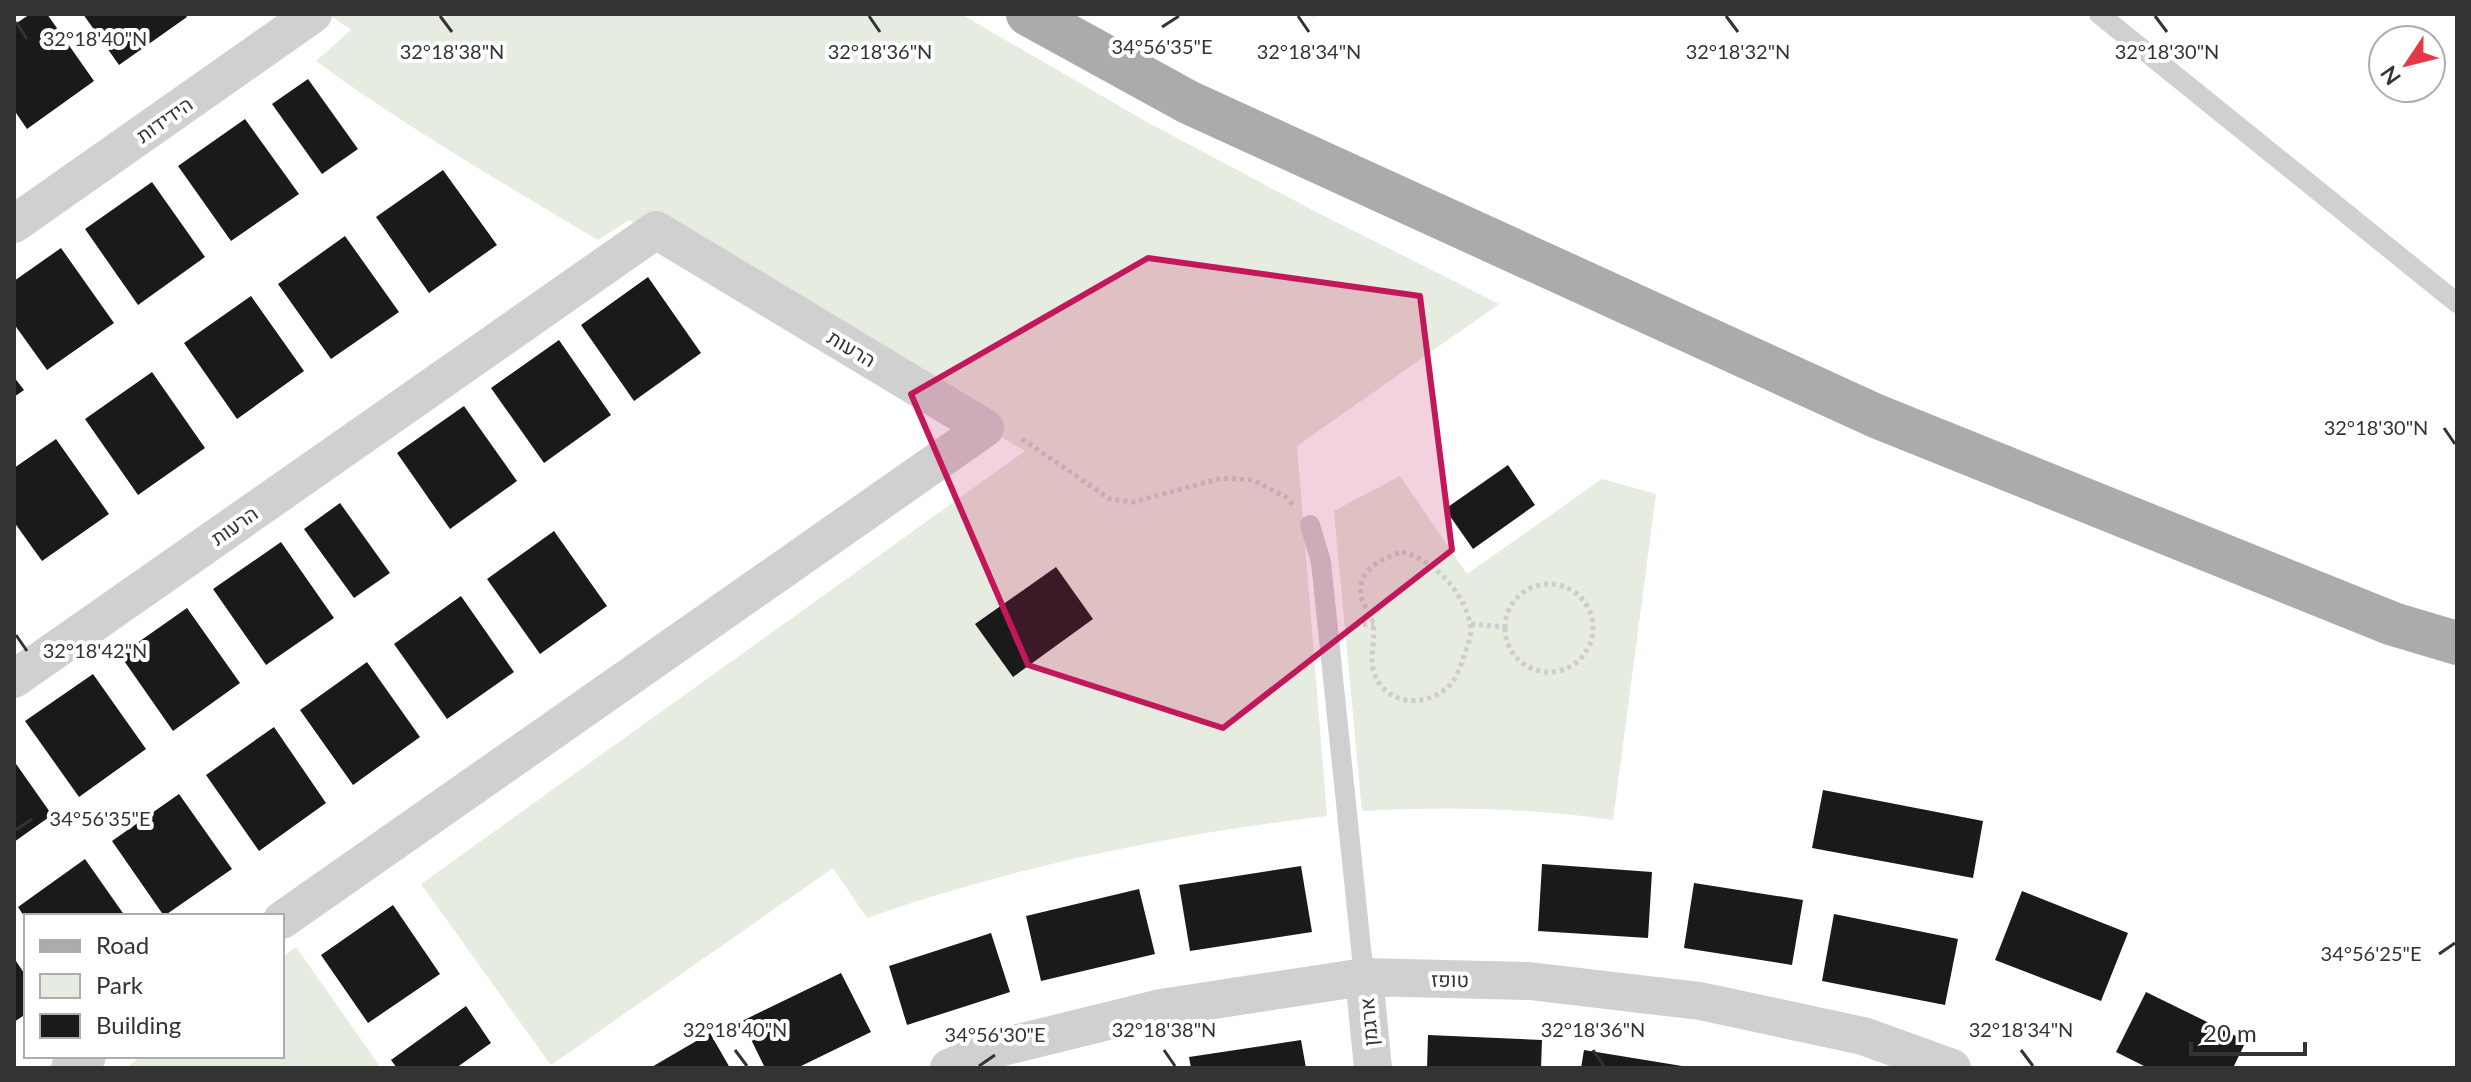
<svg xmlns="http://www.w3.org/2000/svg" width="2471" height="1082" font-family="Lato,Heebo,sans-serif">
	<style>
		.green { fill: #e6ecdf }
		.building { fill: #1a1a1a }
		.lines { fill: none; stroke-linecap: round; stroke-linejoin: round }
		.path { stroke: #cdcdcd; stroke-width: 5; stroke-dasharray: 4 4; stroke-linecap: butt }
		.lane { stroke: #d0d0d0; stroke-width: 20 }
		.street { stroke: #d0d0d0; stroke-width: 38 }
		.primary { stroke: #ababab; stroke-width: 44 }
		.marked { fill: #c2185b; fill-opacity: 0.2; stroke: #c2185b; stroke-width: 6; stroke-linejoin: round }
		.ticks { fill: none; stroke: #333; stroke-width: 3 }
		.labels { text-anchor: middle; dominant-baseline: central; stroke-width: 8; stroke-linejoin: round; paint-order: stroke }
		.street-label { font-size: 20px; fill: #333; stroke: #fff }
		.ticks-label { font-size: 20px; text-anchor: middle; fill: #333; stroke: #fff; stroke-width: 8; stroke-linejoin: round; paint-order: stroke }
	</style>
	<rect width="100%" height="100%" fill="#fff"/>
	<path class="green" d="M328,14H961L1145,121L1320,214L1499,304L1297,446L1327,816C1170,834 1016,866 867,918L833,868L551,1065L421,884L1025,451L629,220L598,240C503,183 406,127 316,61L351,30Z
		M1400,476L1467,574L1602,479L1656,494L1613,820C1529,808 1447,806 1362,811L1334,511Z
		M296,947L381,1068H125L142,1056H282V957Z"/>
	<path class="building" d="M30,14H47L94,81L27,129L14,110V25Z
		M83,14H185L187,17L119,65Z
		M308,79L358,149L322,174L272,104Z
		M245,119L299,194L231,241L178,166Z
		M443,170L497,245L429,293L376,217Z
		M152,182L205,257L138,305L85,229Z
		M345,236L399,312L331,359L278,284Z
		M61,248L114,323L47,370L14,324V281Z
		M648,277L701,353L634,401L581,325Z
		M251,296L304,371L237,419L184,343Z
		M559,340L611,415L544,463L491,388Z
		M152,372L205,448L138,495L85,419Z
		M14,377L24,390L14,397Z
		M464,406L517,481L450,529L397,453Z
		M56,439L109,514L42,561L14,522V468Z
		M1508,465L1535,505L1473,549L1445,509Z
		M340,503L390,573L354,598L304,529Z
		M554,531L607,606L540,654L487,579Z
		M281,542L334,618L266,665L213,589Z
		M1056,567L1093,619L1013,677L975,624Z
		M461,596L514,672L447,719L394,644Z
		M187,608L240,683L173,731L120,655Z
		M367,662L420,737L353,785L300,710Z
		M93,674L146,749L79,797L25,721Z
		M274,727L326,803L259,851L206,775Z
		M14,761L52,815L14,842Z
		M1823,790L1983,821L1973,878L1812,848Z
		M179,794L232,869L164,916L112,841Z
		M85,859L125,916H24L18,907Z
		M1542,864L1652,872L1648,938L1538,931Z
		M1301,866L1312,932L1190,951L1179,885Z
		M1694,883L1803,900L1792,965L1684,948Z
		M1139,889L1155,954L1041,981L1026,916Z
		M2022,891L2128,933L2101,1001L1995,960Z
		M393,905L440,974L368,1023L321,955Z
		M1834,914L1958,939L1945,1005L1822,981Z
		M991,933L1010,992L907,1025L889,966Z
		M14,958L26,976V1014L14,1022Z
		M841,973L871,1032L797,1068H765L742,1021Z
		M2146,992L2246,1041L2233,1068H2148L2116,1052Z
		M466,1006L491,1043L456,1068H397L391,1060Z
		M710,1033L730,1068H650Z
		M1428,1035L1542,1040L1541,1068H1427Z
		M1301,1040L1306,1068H1191L1189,1057Z
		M1584,1050L1682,1066V1068H1581Z"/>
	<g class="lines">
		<path class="path" d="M1313,14H1315
			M1022,439L1110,499L1134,502L1222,478L1253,480L1286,497L1294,506
			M1402,552C1432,558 1465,593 1470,624C1473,635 1466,649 1463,659C1460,668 1456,679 1449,686C1426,708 1386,706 1374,673C1369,658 1376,638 1373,624C1372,614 1363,606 1361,596C1357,570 1382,558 1402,552Z
			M1505 628a44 44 0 1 1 88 0a44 44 0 1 1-88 0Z
			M1471,624L1505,627
			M1355,625L1374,624"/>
		<path class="lane" d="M2099,14L2457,303
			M1310,525L1321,562L1364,977"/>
		<path class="street" d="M14,224L313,14
			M14,679L656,230L985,428L282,920
			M1364,977L1373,1068
			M70,1068L87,1056
			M949,1068L990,1050L1161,1008L1364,977L1529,981L1700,1001L1863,1036L1952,1068"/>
		<path class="primary" d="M1028,14L1188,102L1876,416L2393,624L2457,643"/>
	</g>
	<path class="marked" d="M1148,258L1420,296L1452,550L1223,728L1028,665L911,394Z"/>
	<path class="ticks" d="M440,16L452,32M869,16L880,32M1298,16L1309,32M1726,16L1738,32M2155,16L2167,32M16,22L27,39M1162,27L1179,16M2444,428L2455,444M16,635L27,651M16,830L32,819M2439,954L2455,943M735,1050L747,1066M1164,1050L1175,1066M1593,1050L1604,1066M2021,1050L2033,1066M979,1066L995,1055"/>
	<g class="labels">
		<g class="street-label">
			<text transform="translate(164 119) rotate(-35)">הידידות</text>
			<text transform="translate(852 348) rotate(31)">הרעות</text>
			<text transform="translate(234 525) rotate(-35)">הרעות</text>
			<text transform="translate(1450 979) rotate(1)">טופז</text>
			<text transform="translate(1368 1022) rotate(-95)">ארגמן</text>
		</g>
	</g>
	<g class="ticks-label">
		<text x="95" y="46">32°18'40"N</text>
		<text x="1162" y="54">34°56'35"E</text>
		<text x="452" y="59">32°18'38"N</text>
		<text x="880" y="59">32°18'36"N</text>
		<text x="1309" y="59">32°18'34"N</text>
		<text x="1738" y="59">32°18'32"N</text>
		<text x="2167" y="59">32°18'30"N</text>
		<text x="2376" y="435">32°18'30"N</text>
		<text x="95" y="658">32°18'42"N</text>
		<text x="100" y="826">34°56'35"E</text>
		<text x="2371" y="961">34°56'25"E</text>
		<text x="735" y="1037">32°18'40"N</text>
		<text x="1164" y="1037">32°18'38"N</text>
		<text x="1593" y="1037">32°18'36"N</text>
		<text x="2021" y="1037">32°18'34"N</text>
		<text x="995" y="1042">34°56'30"E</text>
	</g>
	<rect width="2471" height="1082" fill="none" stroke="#333333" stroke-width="32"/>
	<rect x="24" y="914" width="260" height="144" fill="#ffffff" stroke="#adadad" stroke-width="2"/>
	<rect x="40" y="940" width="40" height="12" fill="#ababab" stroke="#adadad" stroke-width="2"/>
	<text x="96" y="954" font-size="24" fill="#333333">Road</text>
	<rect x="40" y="974" width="40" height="24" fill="#e6ecdf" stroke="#adadad" stroke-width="2"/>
	<text x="96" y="994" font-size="24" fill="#333333">Park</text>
	<rect x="40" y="1014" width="40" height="24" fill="#1a1a1a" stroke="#adadad" stroke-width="2"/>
	<text x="96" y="1034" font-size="24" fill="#333333">Building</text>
	<g transform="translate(2407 64) rotate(235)"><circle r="38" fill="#ffffff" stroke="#adadad" stroke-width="2"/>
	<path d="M0-6L14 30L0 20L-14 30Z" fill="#e63946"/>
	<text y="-12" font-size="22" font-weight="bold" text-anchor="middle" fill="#333333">N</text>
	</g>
	<path d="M2191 1042v12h114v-12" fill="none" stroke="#333333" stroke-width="4"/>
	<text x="2203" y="1042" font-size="24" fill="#333333" stroke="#ffffff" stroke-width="6" paint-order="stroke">20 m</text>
</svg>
